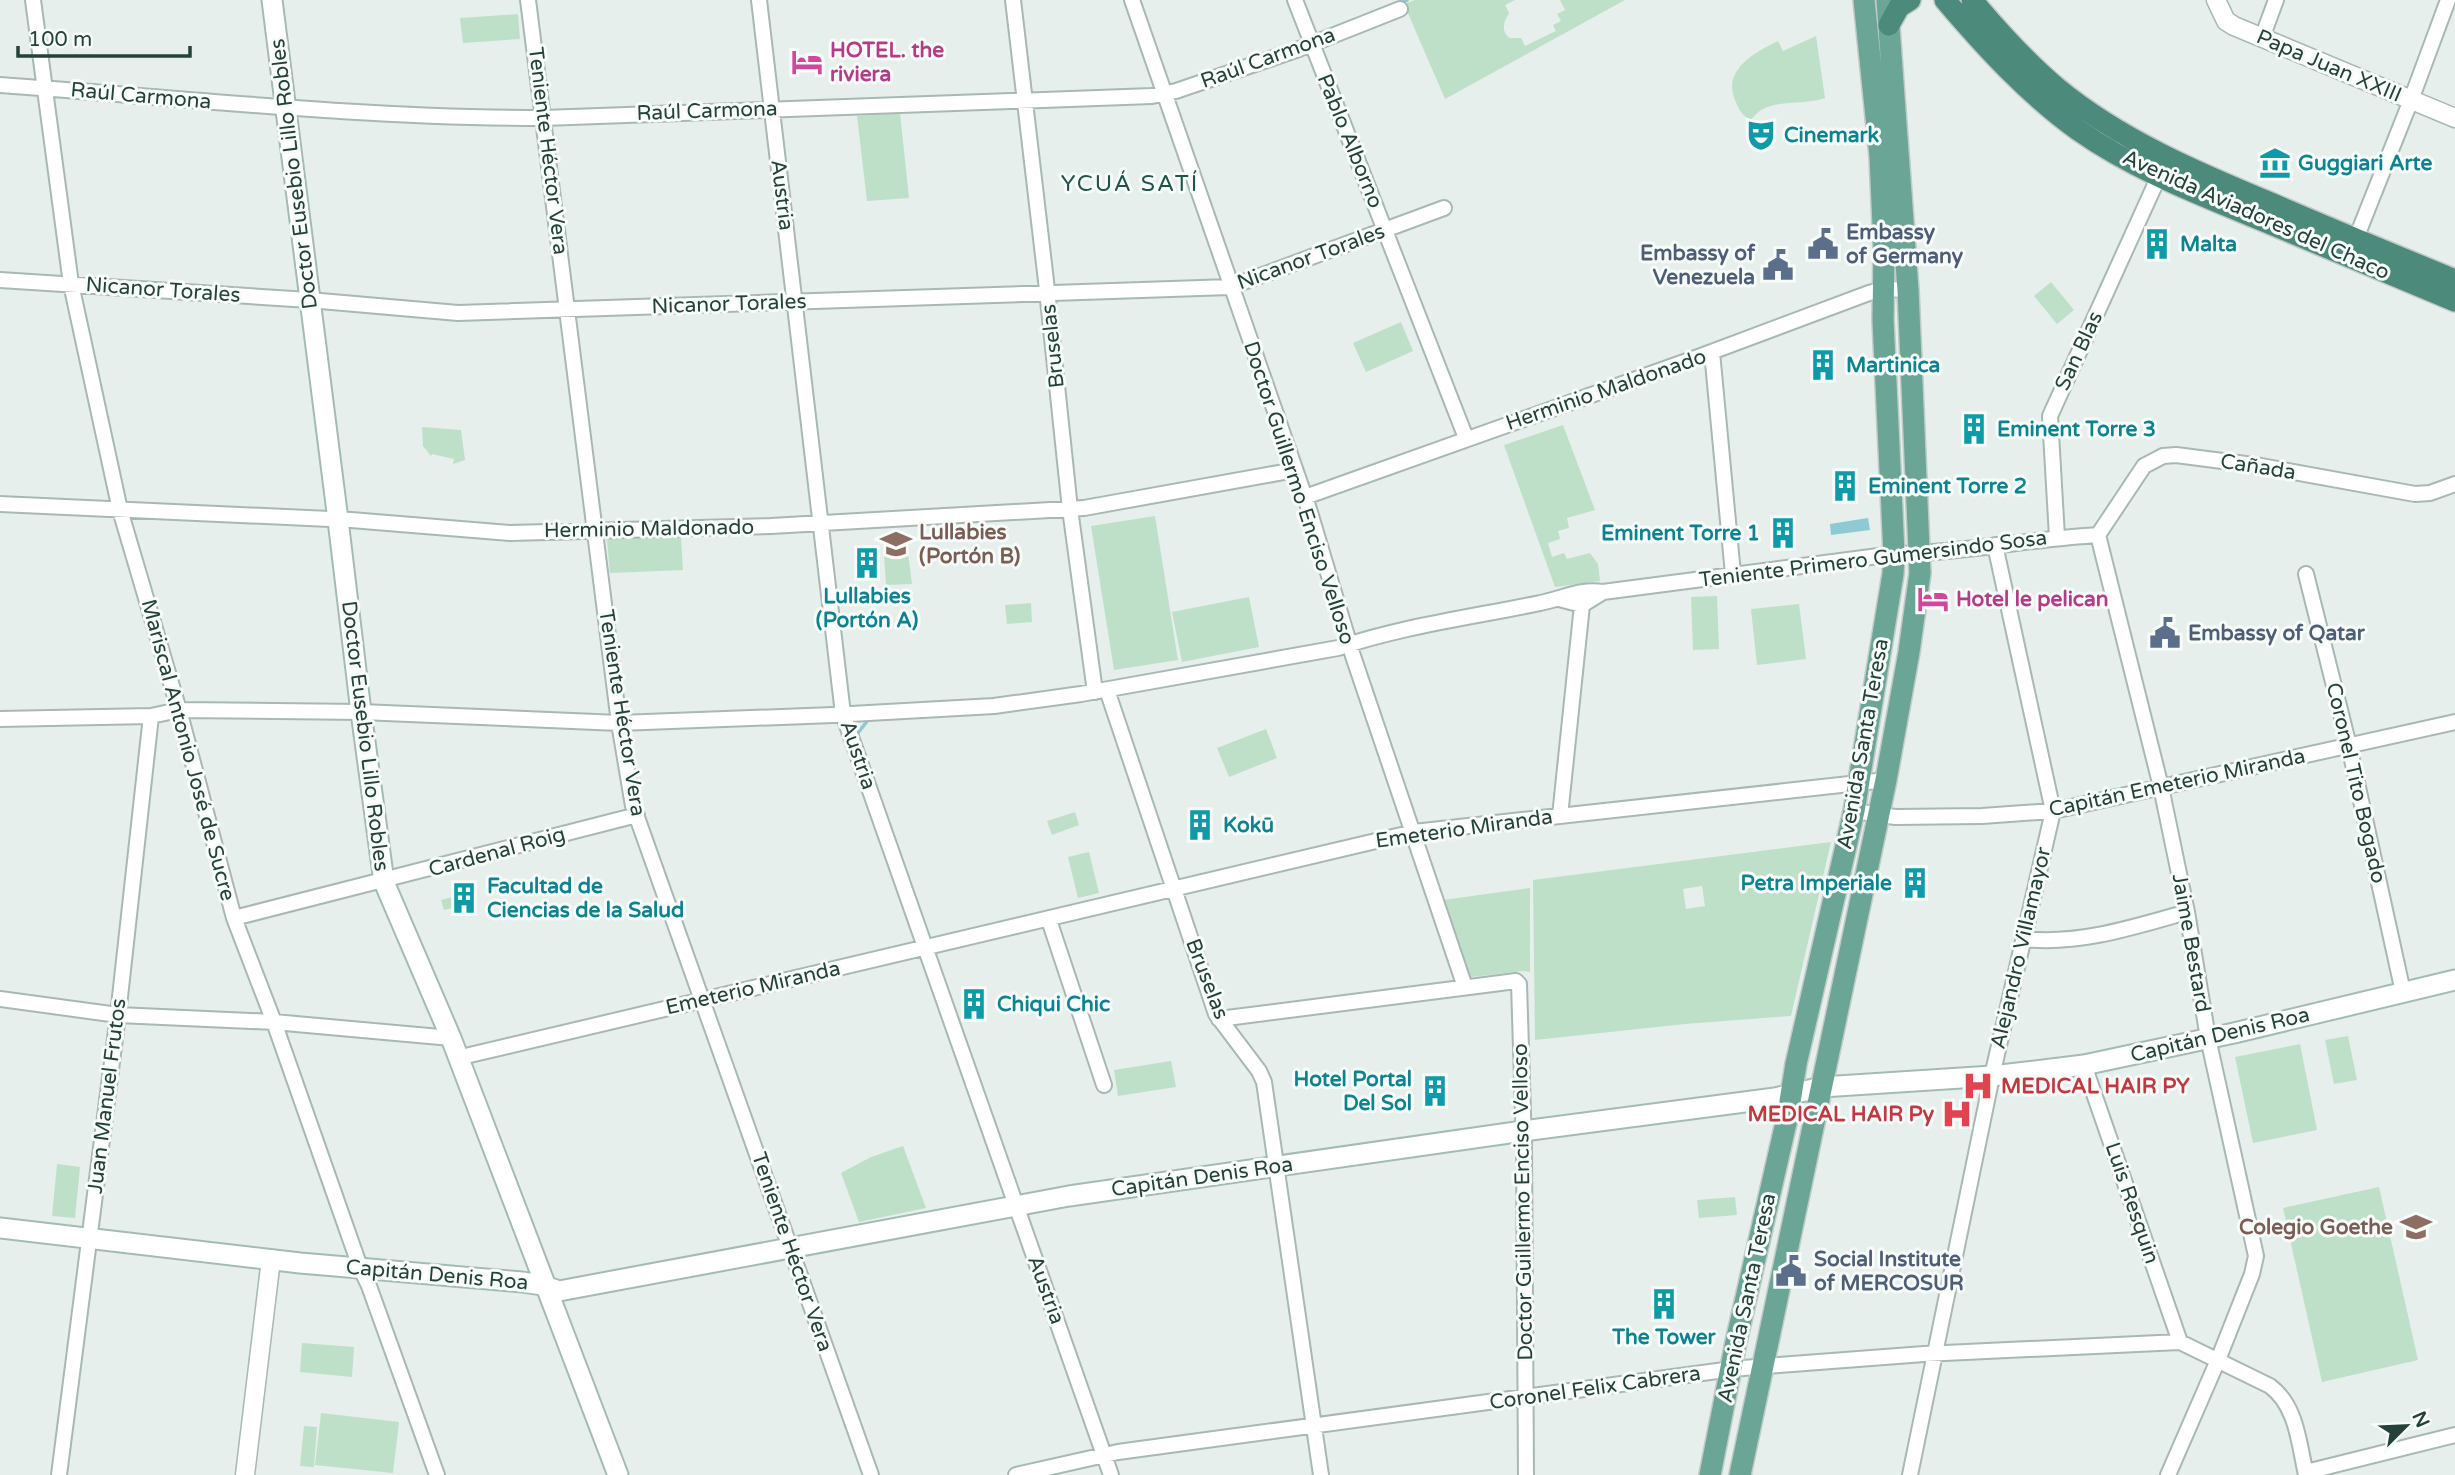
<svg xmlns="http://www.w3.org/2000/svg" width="2455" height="1475" font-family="'Varela Round',sans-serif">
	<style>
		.green { fill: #bfe0c8; fill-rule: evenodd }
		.water { fill: #8ec9d4 }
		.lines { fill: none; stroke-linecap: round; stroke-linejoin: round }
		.stream { stroke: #8ec9d4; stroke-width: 3.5 }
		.minor-casing { stroke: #a8b8b2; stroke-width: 18 }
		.tertiary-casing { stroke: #a8b8b2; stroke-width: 21 }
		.secondary-casing { stroke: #a4bbb3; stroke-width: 23 }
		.primary-casing { stroke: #c2cac8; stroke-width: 24 }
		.trunk-casing { stroke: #c2cac8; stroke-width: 24 }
		.minor { stroke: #fff; stroke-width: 14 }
		.tertiary { stroke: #fff; stroke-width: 18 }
		.secondary { stroke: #fff; stroke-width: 19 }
		.primary { stroke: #6aa596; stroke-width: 21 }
		.trunk { stroke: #4c8a7c; stroke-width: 21 }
		.labels { text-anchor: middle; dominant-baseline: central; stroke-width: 6; stroke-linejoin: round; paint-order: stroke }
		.hotel-label { font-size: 21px; font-weight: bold; fill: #b23c85; stroke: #f7fbf9; text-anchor: start }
		.street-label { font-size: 21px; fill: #24423a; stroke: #f7fbf9 }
		.culture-label { font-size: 21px; font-weight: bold; fill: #0d838f; stroke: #f7fbf9; text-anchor: start }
		.service-label { font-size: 21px; font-weight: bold; fill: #4e5e75; stroke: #f7fbf9; text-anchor: start }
		.education-label { font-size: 21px; font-weight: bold; fill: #785e54; stroke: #f7fbf9; text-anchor: start }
		.health-label { font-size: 21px; font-weight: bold; fill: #be3a42; stroke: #f7fbf9; text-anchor: start }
		.neighbourhood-label { font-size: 23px; letter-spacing: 2px; fill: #1f5548; stroke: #f7fbf9 }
	</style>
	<rect width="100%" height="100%" fill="#e6efeb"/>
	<path class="green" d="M1415,0H1515L1505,5L1509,13C1504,21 1500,31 1510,38H1521L1525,46L1556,31L1553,25L1561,21L1557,14L1565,10L1560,0H1625L1445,99L1404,4Z
		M518,14L520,39L463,43L460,18Z
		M1816,36L1825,98C1801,107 1767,96 1751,120C1742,116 1739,110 1735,100C1722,69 1756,52 1778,41L1783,51Z
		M900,113L909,198L867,201L857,116Z
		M2051,282L2074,310L2057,324L2034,296Z
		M1401,322L1413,351L1366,372L1353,343Z
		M1563,425L1595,510L1567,518L1569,528L1558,531L1560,539L1548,543L1552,557L1564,553L1567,559L1590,553L1598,564L1600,581L1555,587L1504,445Z
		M422,427L461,430L465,460L453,464L454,459L432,454L431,456L423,446Z
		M1155,516L1178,660L1114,670L1091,526Z
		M681,536L683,570L610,573L607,541L610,538Z
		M908,553L912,584L886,585L884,554Z
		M1717,596L1719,649L1693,650L1691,597Z
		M1249,597L1259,647L1182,662L1172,612Z
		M1031,603L1032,622L1007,624L1005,605Z
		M1799,604L1806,659L1757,665L1751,609Z
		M1266,729L1277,758L1229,777L1217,748Z
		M1075,812L1079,825L1052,835L1047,821Z
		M1831,842L1791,1016L1685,1024L1535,1040L1533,880ZM1702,886L1705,906L1686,909L1683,889Z
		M1089,852L1099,893L1078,898L1068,857Z
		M1530,888V972L1524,971L1471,977L1468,975L1443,900Z
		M471,892L473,903L444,910L441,900Z
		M2348,1036L2357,1080L2334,1084L2325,1040Z
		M2300,1044L2317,1130L2253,1143L2235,1057Z
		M1171,1061L1176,1087L1118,1096L1114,1070Z
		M903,1146L926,1208L859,1222L841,1173L871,1157Z
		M57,1164L80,1167L75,1218L52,1216Z
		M2379,1187L2418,1360L2322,1382L2283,1208Z
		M1735,1197L1737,1215L1699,1218L1697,1200Z
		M302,1343L354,1347L352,1377L300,1372Z
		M321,1413L399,1422L393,1473L315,1465Z
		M304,1426L317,1427L314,1467L300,1466Z"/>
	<path class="water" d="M1868,518L1870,530L1831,535L1830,524Z"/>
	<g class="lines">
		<path class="stream" d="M1404,1L1407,0
			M858,733L868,720"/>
		<defs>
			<path id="minor" d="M33,0L71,284L120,510L179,710L234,918L274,1022L360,1267L369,1286L437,1475
				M528,0L619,723L633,806L871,1475
				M759,0L843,714L1111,1475
				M1013,0L1046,281L1070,509L1095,692
				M1132,0L1309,509L1353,656L1465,987
				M1295,0L1466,438
				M2262,38L2276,0
				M0,85C182,98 362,118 544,118L1152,96L1176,91L1299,49L1400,9
				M2353,246L2411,100L2448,0
				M0,280L309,300L458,313L1230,287L1444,208
				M1712,352L1733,574
				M1305,497L1698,357L1869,293L1884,289L1908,290
				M0,504L351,520L510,533L771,526L1084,508L1295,470
				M2098,535L2161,787L2187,912L2208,1038L2256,1256L2252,1274L2218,1360L2168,1475
				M2098,535L2144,466L2163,456L2176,455L2261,466L2415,494L2430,493L2455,484
				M2057,537L2050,416L2159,176
				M2306,574L2349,746L2403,992
				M1559,599L1582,605L1603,592L1894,554C1962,553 2030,539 2098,535
				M1107,690L1216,1014L1259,1071L1264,1082L1321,1475
				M0,719L151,716L179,710L361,712L619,723L833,715L994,706L1081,694L1338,648C1403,626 1473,617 1540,603C1562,599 1581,588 1603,592
				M1854,811L1895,817L1982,816L2053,811L2455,722
				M1560,816L1582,605
				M234,918L637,815
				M1049,920L1104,1085
				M2024,939C2079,945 2134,927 2187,912
				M0,999L118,1015L274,1022L451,1038
				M1219,1019L1516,981L1519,984L1524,1145L1526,1475
				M457,1058L1414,832L1886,780
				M2084,1065L2180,1342
				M2306,1472L2455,1435
				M59,1475L118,1015L151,716
				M1016,1475L1118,1452L1732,1369L1779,1365L1924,1354L2180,1342L2270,1386C2297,1406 2299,1444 2306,1475
				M1910,1475L1992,1076L2053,811L1995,545"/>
			<path id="tertiary" d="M2216,0L2226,21L2234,26L2455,118
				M245,1475L271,1259"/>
			<path id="secondary" d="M272,0L338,520L361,712L384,882L451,1038L618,1475
				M0,1228L300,1263L522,1282L542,1285L559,1291L1069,1196L1523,1131L1775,1098L1822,1087L1992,1076L2084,1065L2234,1033L2455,980"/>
			<path id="primary" d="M1710,1475L1736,1342L1788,1114L1796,1064L1854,811L1893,574L1894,554L1883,320L1884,248L1880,156L1864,0
				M1740,1475L1886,780L1909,652L1920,573L1908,290L1887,0"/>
			<path id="trunk" d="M1945,0C1985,47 2028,94 2078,130C2132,168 2193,192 2254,217C2321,245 2388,273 2455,301
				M1972,0C1998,31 2026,62 2057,88C2120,140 2198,173 2273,204C2333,230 2394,255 2455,280
				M1889,25L1899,7L1910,0"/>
		</defs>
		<use href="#minor" class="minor-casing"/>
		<use href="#tertiary" class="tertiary-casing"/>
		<use href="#secondary" class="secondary-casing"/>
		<use href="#primary" class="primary-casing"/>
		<use href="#trunk" class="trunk-casing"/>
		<use href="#minor" class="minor"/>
		<use href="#tertiary" class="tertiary"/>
		<use href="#secondary" class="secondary"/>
		<use href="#primary" class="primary"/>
		<use href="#trunk" class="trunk"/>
	</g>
	<defs>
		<symbol id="hotel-bare" viewBox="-9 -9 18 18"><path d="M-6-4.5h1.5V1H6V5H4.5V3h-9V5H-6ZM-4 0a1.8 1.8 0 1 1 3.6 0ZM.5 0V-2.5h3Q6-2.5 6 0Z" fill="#d1479c" stroke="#f7fbf9" stroke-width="2.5" paint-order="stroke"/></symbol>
		<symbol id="theatre-bare" viewBox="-9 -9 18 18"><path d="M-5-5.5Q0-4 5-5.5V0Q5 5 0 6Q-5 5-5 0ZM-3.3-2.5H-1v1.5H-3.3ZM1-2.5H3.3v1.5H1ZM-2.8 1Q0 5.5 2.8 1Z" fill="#0f9aa8" stroke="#f7fbf9" stroke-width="2.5" paint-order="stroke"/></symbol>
		<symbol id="museum-bare" viewBox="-9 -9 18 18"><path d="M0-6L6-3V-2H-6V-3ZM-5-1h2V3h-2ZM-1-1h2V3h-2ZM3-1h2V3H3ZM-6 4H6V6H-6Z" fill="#0f9aa8" stroke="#f7fbf9" stroke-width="2.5" paint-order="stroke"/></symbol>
		<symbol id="civic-bare" viewBox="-9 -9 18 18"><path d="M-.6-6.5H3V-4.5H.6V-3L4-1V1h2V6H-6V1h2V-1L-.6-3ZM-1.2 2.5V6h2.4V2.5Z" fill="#5c6f8a" stroke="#f7fbf9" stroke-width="2.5" paint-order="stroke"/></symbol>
		<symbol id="building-bare" viewBox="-9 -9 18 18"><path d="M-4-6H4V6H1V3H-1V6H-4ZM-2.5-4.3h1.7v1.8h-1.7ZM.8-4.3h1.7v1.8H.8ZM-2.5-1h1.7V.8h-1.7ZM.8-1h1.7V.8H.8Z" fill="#0f9aa8" stroke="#f7fbf9" stroke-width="2.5" paint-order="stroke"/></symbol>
		<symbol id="school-bare" viewBox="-9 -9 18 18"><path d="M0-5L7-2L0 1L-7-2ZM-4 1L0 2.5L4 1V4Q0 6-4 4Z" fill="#8d6e63" stroke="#f7fbf9" stroke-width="2.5" paint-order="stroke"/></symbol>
		<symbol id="hospital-bare" viewBox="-9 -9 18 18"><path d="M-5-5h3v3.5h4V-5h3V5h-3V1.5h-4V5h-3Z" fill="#e0444e" stroke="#f7fbf9" stroke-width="2.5" paint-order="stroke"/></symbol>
	</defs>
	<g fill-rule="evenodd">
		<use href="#hotel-bare" x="785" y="40" width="44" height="44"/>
		<use href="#theatre-bare" x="1739" y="113" width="44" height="44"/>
		<use href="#museum-bare" x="2253" y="141" width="44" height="44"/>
		<use href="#civic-bare" x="1801" y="222" width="44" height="44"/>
		<use href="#building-bare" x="2135" y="222" width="44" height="44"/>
		<use href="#civic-bare" x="1756" y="243" width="44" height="44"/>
		<use href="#building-bare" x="1801" y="343" width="44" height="44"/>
		<use href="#building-bare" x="1952" y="407" width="44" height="44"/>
		<use href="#building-bare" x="1823" y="464" width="44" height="44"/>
		<use href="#building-bare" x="1761" y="511" width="44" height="44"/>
		<use href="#school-bare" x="874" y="522" width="44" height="44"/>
		<use href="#building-bare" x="845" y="541" width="44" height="44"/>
		<use href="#hotel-bare" x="1911" y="577" width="44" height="44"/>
		<use href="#civic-bare" x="2143" y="611" width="44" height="44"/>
		<use href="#building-bare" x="1178" y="803" width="44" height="44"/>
		<use href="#building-bare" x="1893" y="861" width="44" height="44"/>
		<use href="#building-bare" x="442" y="876" width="44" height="44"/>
		<use href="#building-bare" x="952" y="982" width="44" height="44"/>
		<use href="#hospital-bare" x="1956" y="1064" width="44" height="44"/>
		<use href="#building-bare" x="1413" y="1069" width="44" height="44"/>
		<use href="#hospital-bare" x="1935" y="1092" width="44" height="44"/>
		<use href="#school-bare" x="2394" y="1205" width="44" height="44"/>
		<use href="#civic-bare" x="1769" y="1249" width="44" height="44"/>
		<use href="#building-bare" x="1642" y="1282" width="44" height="44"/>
	</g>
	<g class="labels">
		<g class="hotel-label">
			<text x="830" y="50">HOTEL. the<tspan x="830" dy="24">riviera</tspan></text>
			<text x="1956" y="599">Hotel le pelican</text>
		</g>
		<g class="street-label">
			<text transform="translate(1268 58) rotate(-20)">Raúl Carmona</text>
			<text transform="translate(2329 66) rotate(23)">Papa Juan XXIII</text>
			<text transform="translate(141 96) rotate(5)">Raúl Carmona</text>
			<text transform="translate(707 111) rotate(-2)">Raúl Carmona</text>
			<text transform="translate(1350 141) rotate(68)">Pablo Alborno</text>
			<text transform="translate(548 151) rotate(83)">Teniente Héctor Vera</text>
			<text transform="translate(294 174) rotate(-97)">Doctor Eusebio Lillo Robles</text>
			<text transform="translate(782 195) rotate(83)">Austria</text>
			<text transform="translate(2256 215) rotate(24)">Avenida Aviadores del Chaco</text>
			<text transform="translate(1311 257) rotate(-20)">Nicanor Torales</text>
			<text transform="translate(163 290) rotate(4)">Nicanor Torales</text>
			<text transform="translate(729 304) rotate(-2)">Nicanor Torales</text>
			<text transform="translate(1053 346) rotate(-96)">Bruselas</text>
			<text transform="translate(2079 351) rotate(-65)">San Blas</text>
			<text transform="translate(1606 390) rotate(-19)">Herminio Maldonado</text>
			<text transform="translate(2258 467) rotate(9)">Cañada</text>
			<text transform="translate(1299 493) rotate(72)">Doctor Guillermo Enciso Velloso</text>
			<text transform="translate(649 529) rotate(-1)">Herminio Maldonado</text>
			<text transform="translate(1873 559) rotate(-7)">Teniente Primero Gumersindo Sosa</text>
			<text transform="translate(622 713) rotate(81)">Teniente Héctor Vera</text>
			<text transform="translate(365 736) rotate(83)">Doctor Eusebio Lillo Robles</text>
			<text transform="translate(1863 744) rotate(-80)">Avenida Santa Teresa</text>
			<text transform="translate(188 750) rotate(75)">Mariscal Antonio José de Sucre</text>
			<text transform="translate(858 755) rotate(71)">Austria</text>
			<text transform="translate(2177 783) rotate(-12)">Capitán Emeterio Miranda</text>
			<text transform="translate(2356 783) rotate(77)">Coronel Tito Bogado</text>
			<text transform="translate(1464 829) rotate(-8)">Emeterio Miranda</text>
			<text transform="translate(497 852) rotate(-15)">Cardenal Roig</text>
			<text transform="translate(2191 943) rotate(80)">Jaime Bestard</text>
			<text transform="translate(2021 948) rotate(-77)">Alejandro Villamayor</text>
			<text transform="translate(1207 979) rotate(69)">Bruselas</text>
			<text transform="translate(753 988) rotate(-13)">Emeterio Miranda</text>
			<text transform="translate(2220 1035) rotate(-13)">Capitán Denis Roa</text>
			<text transform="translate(107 1096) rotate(-83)">Juan Manuel Frutos</text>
			<text transform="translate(1202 1177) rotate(-8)">Capitán Denis Roa</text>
			<text transform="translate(1523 1202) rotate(-91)">Doctor Guillermo Enciso Velloso</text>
			<text transform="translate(2132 1203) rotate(71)">Luis Resquin</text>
			<text transform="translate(792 1252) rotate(71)">Teniente Héctor Vera</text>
			<text transform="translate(437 1275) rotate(5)">Capitán Denis Roa</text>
			<text transform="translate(1046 1290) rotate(70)">Austria</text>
			<text transform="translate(1747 1298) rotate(-78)">Avenida Santa Teresa</text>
			<text transform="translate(1595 1388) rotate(-8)">Coronel Felix Cabrera</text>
		</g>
		<g class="culture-label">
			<text x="1784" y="135">Cinemark</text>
			<text x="2298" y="163">Guggiari Arte</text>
			<text x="2180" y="244">Malta</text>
			<text x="1846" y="365">Martinica</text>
			<text x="1997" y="429">Eminent Torre 3</text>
			<text x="1868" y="486">Eminent Torre 2</text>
			<text x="1760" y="533" text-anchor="end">Eminent Torre 1</text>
			<text x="867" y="596" text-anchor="middle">Lullabies<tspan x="867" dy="24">(Portón A)</tspan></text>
			<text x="1223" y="825">Kokū</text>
			<text x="1892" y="883" text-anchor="end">Petra Imperiale</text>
			<text x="487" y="886">Facultad de<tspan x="487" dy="24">Ciencias de la Salud</tspan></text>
			<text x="997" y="1004">Chiqui Chic</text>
			<text x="1412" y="1079" text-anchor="end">Hotel Portal<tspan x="1412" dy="24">Del Sol</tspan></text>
			<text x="1664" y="1337" text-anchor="middle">The Tower</text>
		</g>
		<g class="service-label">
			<text x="1846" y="232">Embassy<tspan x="1846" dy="24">of Germany</tspan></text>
			<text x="1755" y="253" text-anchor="end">Embassy of<tspan x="1755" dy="24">Venezuela</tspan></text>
			<text x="2188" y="633">Embassy of Qatar</text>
			<text x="1814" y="1259">Social Institute<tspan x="1814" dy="24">of MERCOSUR</tspan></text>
		</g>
		<g class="education-label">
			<text x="919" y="532">Lullabies<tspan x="919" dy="24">(Portón B)</tspan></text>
			<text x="2393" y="1227" text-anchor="end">Colegio Goethe</text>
		</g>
		<g class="health-label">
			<text x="2001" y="1086">MEDICAL HAIR PY</text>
			<text x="1934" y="1114" text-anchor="end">MEDICAL HAIR Py</text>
		</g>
		<g class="neighbourhood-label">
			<text x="1130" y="184">YCUÁ SATÍ</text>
		</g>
	</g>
	<g transform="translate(2406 1426) rotate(66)" stroke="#f7fbf9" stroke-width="5" paint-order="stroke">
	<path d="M0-5L12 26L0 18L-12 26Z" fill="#24423a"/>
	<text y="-10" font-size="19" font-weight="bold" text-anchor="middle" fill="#24423a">N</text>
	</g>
	<path d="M18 46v10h172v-10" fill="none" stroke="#24423a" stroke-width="3.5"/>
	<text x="28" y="46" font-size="21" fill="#24423a" stroke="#f7fbf9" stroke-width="5" paint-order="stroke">100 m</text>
</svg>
